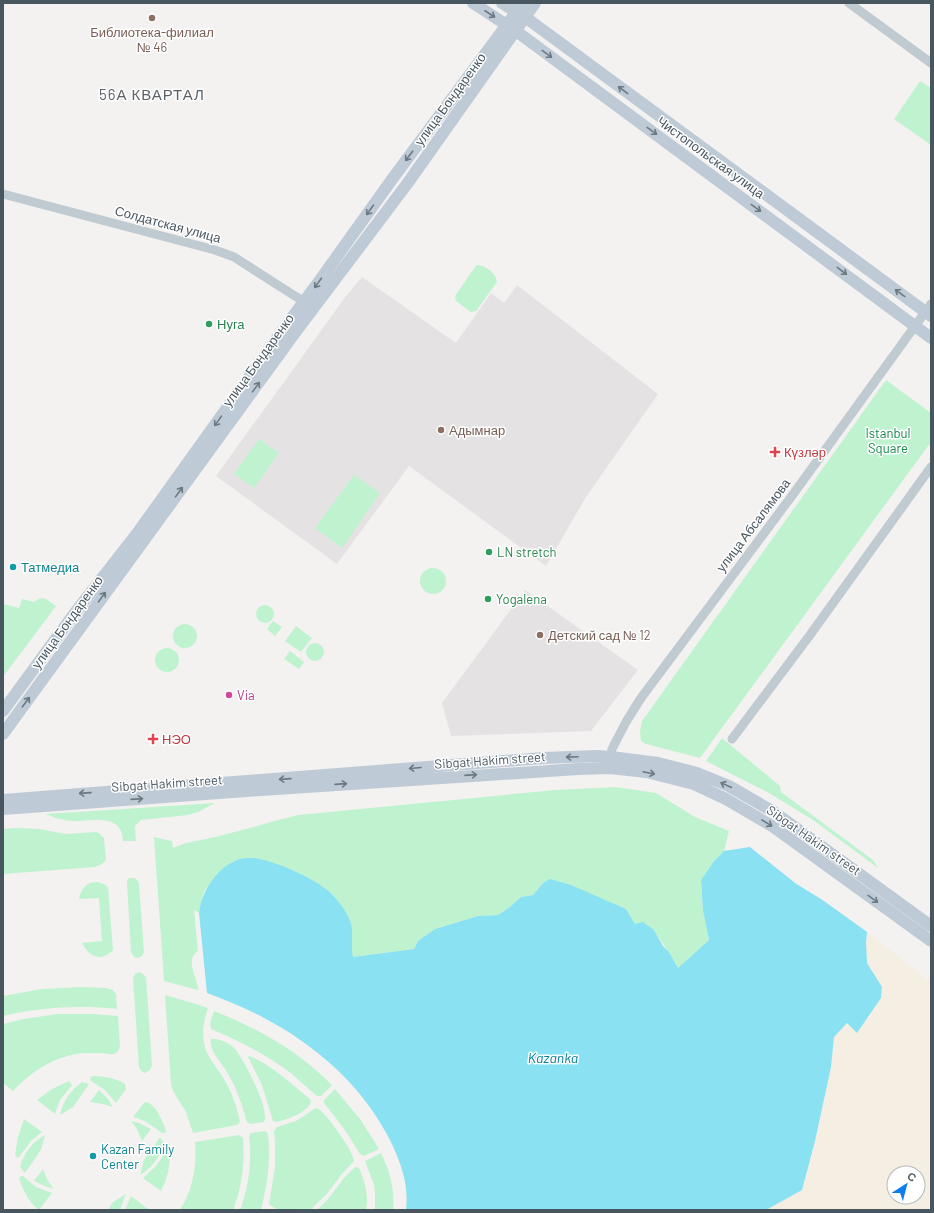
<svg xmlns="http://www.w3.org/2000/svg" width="934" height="1213" font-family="Barlow,sans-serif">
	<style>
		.education { fill: #e5e2e4 }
		.green { fill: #bff3d0 }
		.sand { fill: #f5eee2; fill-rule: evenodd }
		.water { fill: #89e1f2 }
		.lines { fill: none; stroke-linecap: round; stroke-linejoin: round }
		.street { stroke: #bfcad1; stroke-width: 9 }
		.secondary { stroke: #becbd6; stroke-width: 12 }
		.oneway { stroke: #6b7983 }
		.education-dot { fill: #8d6e63; stroke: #fff; stroke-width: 1.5 }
		.leisure-dot { fill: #2e9e5b; stroke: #fff; stroke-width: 1.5 }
		.health-dot { fill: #e0444e; stroke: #fff; stroke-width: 1.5 }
		.culture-dot { fill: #0f9aa8; stroke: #fff; stroke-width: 1.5 }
		.hotel-dot { fill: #d1479c; stroke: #fff; stroke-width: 1.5 }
		.labels { text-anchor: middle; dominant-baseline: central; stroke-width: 3; stroke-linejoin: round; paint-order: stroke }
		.education-label { font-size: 13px; fill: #785e54; stroke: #fff; text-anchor: start }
		.street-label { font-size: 13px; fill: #485660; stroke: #fff }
		.leisure-label { font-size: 13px; fill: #27864d; stroke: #fff; text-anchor: start }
		.park-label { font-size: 13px; fill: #128847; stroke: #fff }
		.health-label { font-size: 13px; fill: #be3a42; stroke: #fff; text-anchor: start }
		.culture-label { font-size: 13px; fill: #0d838f; stroke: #fff; text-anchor: start }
		.hotel-label { font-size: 13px; fill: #b23c85; stroke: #fff; text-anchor: start }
		.water-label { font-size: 14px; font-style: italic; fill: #067f97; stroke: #fff }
		.quarter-label { font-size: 15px; letter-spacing: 1px; fill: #5d6267; stroke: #fff }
	</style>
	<rect width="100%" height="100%" fill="#f4f1f1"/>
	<path class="education" d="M362,277L456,343L491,293L504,303L517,285L658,394L586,497L546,566L409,466L337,564L216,476L346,296Z
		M525,590L638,670L591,731L451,736L442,703Z"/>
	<path class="green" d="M920,81L931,88V145L894,119Z
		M477,265C485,265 497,274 497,282L476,311L471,312L456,301L455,296L475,267Z
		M886,380L931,413V442L700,758L646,744L641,741L640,731L642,721Z
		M259,439L279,453L254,488L234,474Z
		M354,475L380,493L342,548L315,528Z
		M420 581a13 13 0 1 1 26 0a13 13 0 1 1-26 0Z
		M40,598L46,599L56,606L3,677V604L19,608L22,599L34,602Z
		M256 614a9 9 0 1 1 18 0a9 9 0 1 1-18 0Z
		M273,621L282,627L275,636L267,629Z
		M173 636a12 12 0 1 1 24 0a12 12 0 1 1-24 0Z
		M296,626L312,638L301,652L285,641Z
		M306 652a9 9 0 1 1 18 0a9 9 0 1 1-18 0Z
		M155 660a12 12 0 1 1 24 0a12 12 0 1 1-24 0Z
		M290,651L304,662L299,669L284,659Z
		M722,738L780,786L781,792L873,860L878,868L813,820L769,793L706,761Z
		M616,787L656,793L695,817L729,831L724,851L714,861L701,880L703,911L709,940L678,968C671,954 662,943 654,930L635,924L626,909L600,898L543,883L533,895L521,897L510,907L498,915L478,916L435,929L418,941L414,949L353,957L351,948L352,935L349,917L332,895L322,886L301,875L261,859L230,864L221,871L216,875L204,892L200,907L199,913L194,910L198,951C184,960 198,978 198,990L164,981L154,837L172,841L173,848C188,841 199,841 215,837C243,830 270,822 298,815L555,790Z
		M215,803L198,812L188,815L141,820L135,826L136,841H123C122,813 93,821 74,821C64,821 55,818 46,814Z
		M18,828L40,829L65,834L96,832L99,833L104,838L106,860L102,864L95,867L3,874V829Z
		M129,878H135L138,881L139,884L144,952L142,956L138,958L134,957L131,952L127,884V881Z
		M97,882L104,884L108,888L113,950C101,963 88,956 82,943L102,941L99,898L79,899C81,889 86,882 97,882Z
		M139,972L143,974L146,977L152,1065L150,1070L145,1073L141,1071L139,1067L133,978L135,974Z
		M80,987L106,988L113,990L116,994L117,1009C79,1005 41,1007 3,1016V996L42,989Z
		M165,995L196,1004L208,1008C202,1024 201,1042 209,1057C214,1065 220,1072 225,1081C232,1093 237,1107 240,1122L237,1125L193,1133L186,1112L173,1091L171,1084Z
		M214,1011C258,1028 298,1051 332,1085L321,1096H317C308,1089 300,1081 292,1074C267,1055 240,1041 211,1029L210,1023Z
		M58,1014H93L118,1016L120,1047C119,1050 117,1053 114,1054C110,1055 105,1053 102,1053C95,1053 89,1053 83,1053C55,1056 32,1071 13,1091L3,1083V1024L23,1019Z
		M211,1039C218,1038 229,1043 234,1048C243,1057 271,1111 264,1122L250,1124L247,1122C241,1101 234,1080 220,1062C216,1056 209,1047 211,1039Z
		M249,1056C268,1062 294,1086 310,1099L311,1102C307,1113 286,1120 276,1122L273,1121L262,1085L248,1057Z
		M92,1076C103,1076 116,1078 125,1084L126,1089L116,1103L105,1090L91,1081L90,1079Z
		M69,1081L72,1085L60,1100L55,1114L37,1100L52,1089Z
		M82,1082L89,1084L73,1107L60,1115C63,1101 71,1090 82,1082Z
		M335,1089L360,1119L379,1149L364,1156L360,1154L345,1130L324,1103V1100Z
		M99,1090L108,1099L113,1107L103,1104L90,1102Z
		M147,1102C157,1106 163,1122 166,1131L165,1133H162C153,1126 145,1120 133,1117L144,1103Z
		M317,1108C325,1111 354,1152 354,1161L341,1175L326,1195L310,1210C305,1210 301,1208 297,1209C287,1209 277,1212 269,1204L275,1167V1142L274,1131L277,1127L296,1121L314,1109Z
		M24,1119L42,1132L31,1141L20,1156L18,1158L15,1155L18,1137Z
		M131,1121L139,1123L151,1129L142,1141L137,1129Z
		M264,1131L267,1132L268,1135C271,1161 267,1185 261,1210H240C249,1186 252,1161 249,1136L251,1133Z
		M45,1135L41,1150L25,1173L20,1167C24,1153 32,1142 45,1135Z
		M239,1135L243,1138C245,1163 242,1187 233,1210H180C193,1189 197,1166 195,1142Z
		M160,1137L164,1143C160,1157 152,1168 140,1175L144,1160Z
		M165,1153L170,1154C170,1167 167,1179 161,1191L143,1178L156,1166Z
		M381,1153C390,1172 395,1189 393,1210H375V1193L374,1185L365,1161Z
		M355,1167L359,1168L360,1170C365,1183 369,1196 366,1210H317L329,1198L344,1178Z
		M43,1169L48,1181L54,1189L45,1186L34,1181Z
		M21,1176H23L36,1187L52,1193L39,1210C29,1203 23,1190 19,1178Z
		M126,1194L120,1210H108L113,1202Z
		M131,1196L148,1209L125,1210Z"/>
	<path class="sand" d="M867,932L931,983V1210H766L802,1189L815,1141L831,1067L834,1037L847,1023L858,1033L882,987L867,963L866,942ZM894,1173H918V1197H894Z"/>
	<path class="water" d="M750,847L795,883L824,901L867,932L866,942L867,963L882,987L881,998L857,1033L847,1023L834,1037L831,1067L815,1141L802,1190L766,1210H406C409,1184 401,1163 390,1140C353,1067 283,1020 207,993L199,913C202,888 223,857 251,858C270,858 311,877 326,889C334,895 345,909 349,918C355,930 350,944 353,957L414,949L418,941L435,929L478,916L498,915L510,907L521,897L533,895L543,883L550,879L571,885L626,909L635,924L643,922L654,930L663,946L669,952L678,968L709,940L703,911L701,880L714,861L724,851Z"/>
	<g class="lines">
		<path class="street" d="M849,3L931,63
			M3,194L215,250L234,257L309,305
			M732,739L810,635L931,467
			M610,763L612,749L626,722L641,698L794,493L931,304"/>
		<path class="secondary" d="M473,3L516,31L931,338
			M502,3L525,17L931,316
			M3,711L74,614L136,535L288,323L320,280L393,178L523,3
			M3,734L297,330L407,184L535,3
			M3,800L543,758L597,756L611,757L658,763L697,773L729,786L774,812L931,926
			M3,809L246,791L578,769L610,768L646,772L694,784L726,799L772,826L931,941"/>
	</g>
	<defs><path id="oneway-shaft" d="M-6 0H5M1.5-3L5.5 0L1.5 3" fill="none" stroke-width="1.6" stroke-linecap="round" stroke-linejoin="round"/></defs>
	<g class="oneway">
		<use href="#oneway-shaft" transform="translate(490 14) rotate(33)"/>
		<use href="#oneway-shaft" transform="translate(547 54) rotate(36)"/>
		<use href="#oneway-shaft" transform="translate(623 90) rotate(-143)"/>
		<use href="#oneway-shaft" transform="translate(652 131) rotate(36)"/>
		<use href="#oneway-shaft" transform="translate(409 156) rotate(127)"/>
		<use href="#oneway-shaft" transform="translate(756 208) rotate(36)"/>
		<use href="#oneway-shaft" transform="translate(370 210) rotate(126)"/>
		<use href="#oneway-shaft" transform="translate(842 271) rotate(37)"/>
		<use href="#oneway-shaft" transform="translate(318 283) rotate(126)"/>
		<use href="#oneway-shaft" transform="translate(900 293) rotate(-144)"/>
		<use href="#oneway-shaft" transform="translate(256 387) rotate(-54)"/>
		<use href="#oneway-shaft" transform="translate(218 421) rotate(125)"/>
		<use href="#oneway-shaft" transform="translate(179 492) rotate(-54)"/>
		<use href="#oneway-shaft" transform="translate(102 597) rotate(-54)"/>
		<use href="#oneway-shaft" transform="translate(26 702) rotate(-53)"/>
		<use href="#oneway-shaft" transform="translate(572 757) rotate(178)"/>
		<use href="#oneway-shaft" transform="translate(415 768) rotate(175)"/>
		<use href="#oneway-shaft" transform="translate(649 773) rotate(12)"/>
		<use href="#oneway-shaft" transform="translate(471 775) rotate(-4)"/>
		<use href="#oneway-shaft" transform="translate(285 779) rotate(176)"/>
		<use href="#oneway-shaft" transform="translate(341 784) rotate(-4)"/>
		<use href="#oneway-shaft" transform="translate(726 785) rotate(-155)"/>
		<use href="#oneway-shaft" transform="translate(85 793) rotate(176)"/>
		<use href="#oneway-shaft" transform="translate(137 799) rotate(-4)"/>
		<use href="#oneway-shaft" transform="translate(767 823) rotate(31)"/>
		<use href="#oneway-shaft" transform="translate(873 899) rotate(36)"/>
	</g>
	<g class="education-dot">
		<circle cx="152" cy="18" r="4"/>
		<circle cx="441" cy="430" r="4"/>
		<circle cx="540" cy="635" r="4"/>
	</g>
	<g class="leisure-dot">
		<circle cx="209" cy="324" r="4"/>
		<circle cx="489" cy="552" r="4"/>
		<circle cx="488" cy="599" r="4"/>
	</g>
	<g class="health-dot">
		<path d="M773 446h4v4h4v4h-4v4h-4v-4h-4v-4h4z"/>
		<path d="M151 733h4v4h4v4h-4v4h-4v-4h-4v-4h4z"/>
	</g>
	<g class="culture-dot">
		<circle cx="13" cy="567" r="4"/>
		<circle cx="93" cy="1156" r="4"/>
	</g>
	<circle class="hotel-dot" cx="229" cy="695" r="4"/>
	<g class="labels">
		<g class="education-label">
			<text x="152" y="32" text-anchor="middle">Библиотека-филиал<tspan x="152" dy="15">№ 46</tspan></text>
			<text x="449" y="430">Адымнар</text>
			<text x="548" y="635">Детский сад № 12</text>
		</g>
		<g class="street-label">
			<text transform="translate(450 99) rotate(-54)">улица Бондаренко</text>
			<text transform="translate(711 157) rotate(36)">Чистопольская улица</text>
			<text transform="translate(168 224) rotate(15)">Солдатская улица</text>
			<text transform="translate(258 360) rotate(-54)">улица Бондаренко</text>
			<text transform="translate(753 525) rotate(-53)">улица Абсалямова</text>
			<text transform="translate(67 622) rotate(-54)">улица Бондаренко</text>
			<text transform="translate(490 760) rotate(-4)">Sibgat Hakim street</text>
			<text transform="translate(167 783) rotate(-4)">Sibgat Hakim street</text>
			<text transform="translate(814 840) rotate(35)">Sibgat Hakim street</text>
		</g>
		<g class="leisure-label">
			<text x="217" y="324">Нуга</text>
			<text x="497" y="552">LN stretch</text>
			<text x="496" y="599">Yogalena</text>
		</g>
		<g class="park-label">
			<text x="888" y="433">Istanbul<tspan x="888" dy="15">Square</tspan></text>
		</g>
		<g class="health-label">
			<text x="784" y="452">Күзләр</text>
			<text x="162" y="739">НЭО</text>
		</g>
		<g class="culture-label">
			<text x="21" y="567">Татмедиа</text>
			<text x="101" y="1149">Kazan Family<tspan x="101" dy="15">Center</tspan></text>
		</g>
		<g class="hotel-label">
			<text x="237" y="695">Via</text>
		</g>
		<g class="water-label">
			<text x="553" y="1057">Kazanka</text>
		</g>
		<g class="quarter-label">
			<text x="152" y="94">56А КВАРТАЛ</text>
		</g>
	</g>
	<rect width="934" height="1213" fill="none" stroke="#485660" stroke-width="8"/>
	<g transform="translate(906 1185) rotate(36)"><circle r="19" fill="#ffffff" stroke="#b6bbbf"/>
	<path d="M0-3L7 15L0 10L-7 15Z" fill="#0e7df1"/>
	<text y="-6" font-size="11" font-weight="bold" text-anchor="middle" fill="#485660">С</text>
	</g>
</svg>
